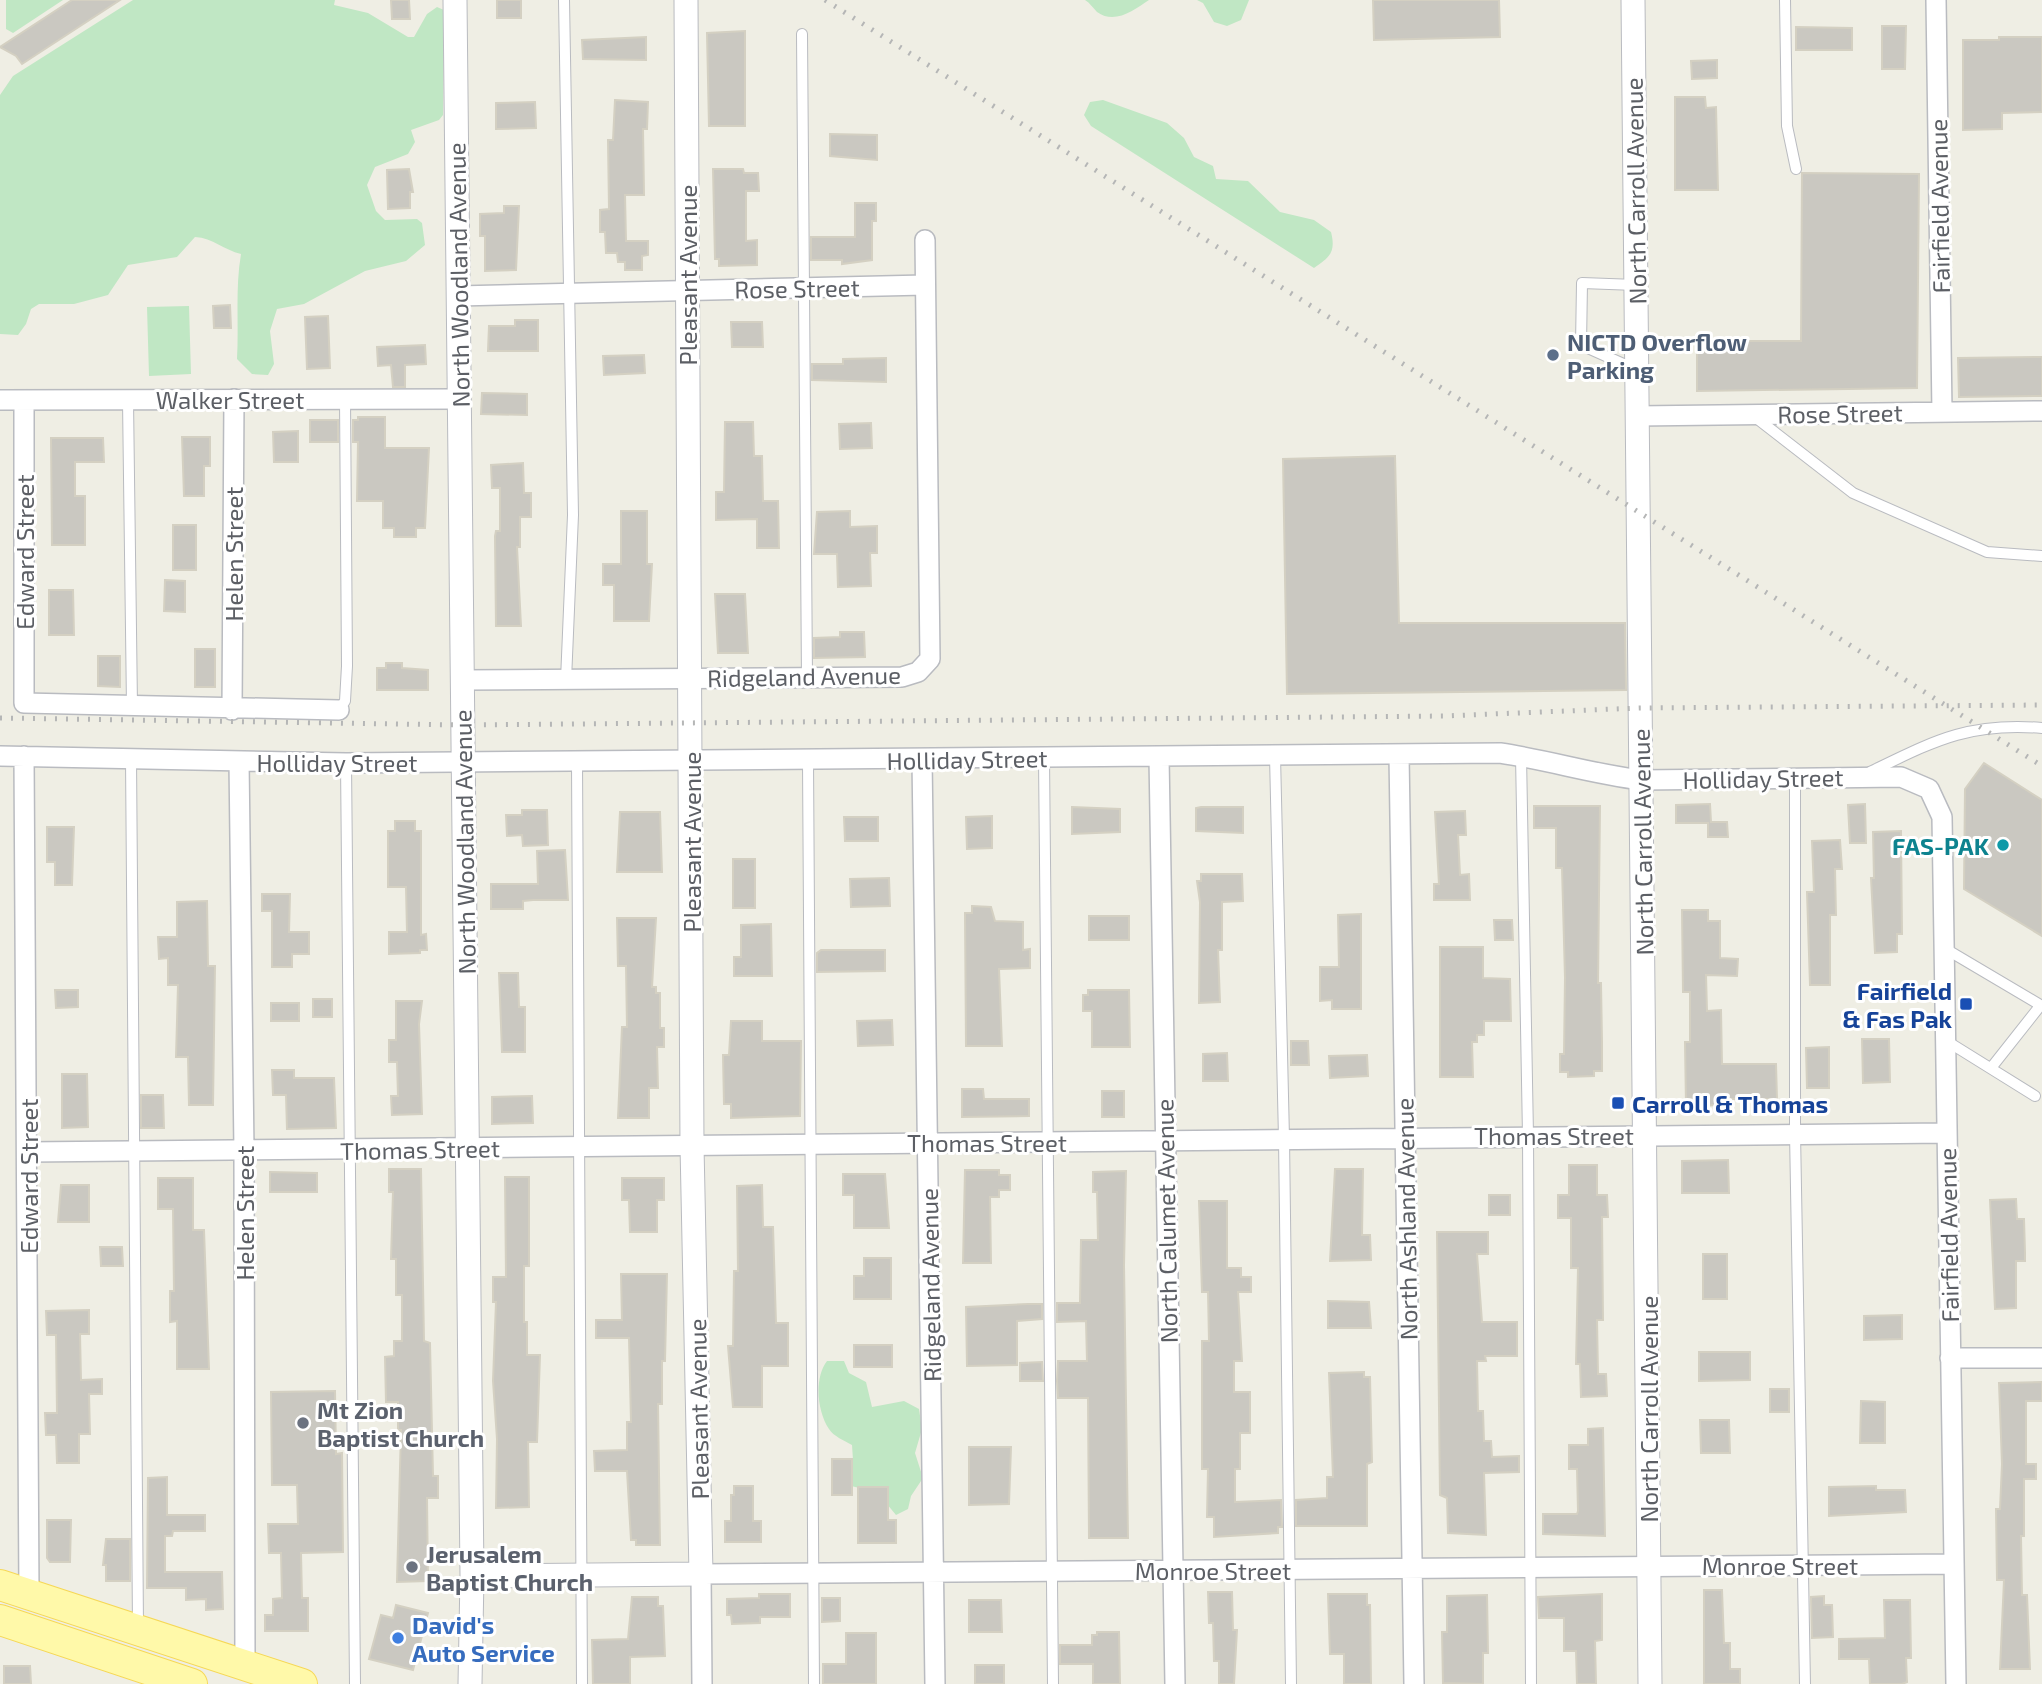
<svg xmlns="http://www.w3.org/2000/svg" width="2042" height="1684" font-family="'Exo 2',sans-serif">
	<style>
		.green { fill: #c0e7c4 }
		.building { fill: #cac8c1; stroke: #d4d0c2; stroke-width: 2 }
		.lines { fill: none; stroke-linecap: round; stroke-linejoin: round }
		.service-casing { stroke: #b9bbc0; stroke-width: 12 }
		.minor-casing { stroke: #b9bbc0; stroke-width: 22 }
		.tertiary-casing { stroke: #b9bbc0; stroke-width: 25 }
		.primary-casing { stroke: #f6d857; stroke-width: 32 }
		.service { stroke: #fff; stroke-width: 10 }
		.minor { stroke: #fff; stroke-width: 19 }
		.tertiary { stroke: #fff; stroke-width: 23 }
		.primary { stroke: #fff9a9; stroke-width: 30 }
		.rail { stroke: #b5b6b6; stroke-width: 5; stroke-dasharray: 2 9; stroke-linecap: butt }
		.service-dot { fill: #5c6f8a; stroke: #fff; stroke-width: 2.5 }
		.culture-dot { fill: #0f9aa8; stroke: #fff; stroke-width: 2.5 }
		.transit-dot { fill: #1a4fb4; stroke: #fff; stroke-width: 2.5 }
		.worship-dot { fill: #6b7280; stroke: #fff; stroke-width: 2.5 }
		.shop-dot { fill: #3f7fe0; stroke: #fff; stroke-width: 2.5 }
		.labels { text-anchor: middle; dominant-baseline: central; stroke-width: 6; stroke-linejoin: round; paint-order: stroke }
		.street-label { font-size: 24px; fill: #5c5f65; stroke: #fff }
		.service-label { font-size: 24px; font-weight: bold; fill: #4e5e75; stroke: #fff; text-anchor: start }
		.culture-label { font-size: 24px; font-weight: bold; fill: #0d838f; stroke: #fff; text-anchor: end }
		.transit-label { font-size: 24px; font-weight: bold; fill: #164399; stroke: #fff; text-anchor: end }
		.worship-label { font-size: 24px; font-weight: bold; fill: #5b616d; stroke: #fff; text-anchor: start }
		.shop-label { font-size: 24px; font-weight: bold; fill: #366cbe; stroke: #fff; text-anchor: start }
	</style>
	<rect width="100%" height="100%" fill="#efeee4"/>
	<path class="green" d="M6,0H63L13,33L6,29Z
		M133,0H335L334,5L368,13L408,37H414L427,14L437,7L444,10L443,115L439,120L411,130L415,142L408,154L375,167L367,185L376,211L385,220L417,219L422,223L425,245L406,261L365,271L304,304L277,309L270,331L274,364L268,375L252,374L237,359C239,323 235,289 241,254C224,250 213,238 195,237L177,257L128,265L108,295L74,304H39L31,309L26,324L18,335L0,334V95L13,76Z
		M1085,0H1149C1134,10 1115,25 1097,12C1093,8 1090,3 1085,0Z
		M1197,0H1249L1241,20L1227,26L1214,22L1203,3Z
		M1103,100L1167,123L1184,138L1194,157L1213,166L1216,179L1248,181L1280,212L1314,220L1331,232C1336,252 1330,257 1314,268L1091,126L1084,115L1090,102Z
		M189,306L191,374L149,376L147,307Z
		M827,1361H844L849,1373L866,1382L872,1407L904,1401L919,1409L922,1429L915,1453L923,1478L911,1496L908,1509L896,1515L877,1492L851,1486L847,1480L853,1460L852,1445C845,1441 833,1436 829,1429C817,1411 814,1378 827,1361Z"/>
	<path class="building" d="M72,0H120L22,64L16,56L0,47Z
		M391,0H409L410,19H392Z
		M497,0H521V18H497Z
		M1373,0H1499L1500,37L1374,40Z
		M1882,26H1906L1905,69H1882Z
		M1796,27L1852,28V50H1796Z
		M745,31V126H709L707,33Z
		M646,37V60L583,59L582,40Z
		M1999,37H2042V112L2002,113V129L1963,130V40H1999Z
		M1717,60V78L1692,79L1691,61Z
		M1675,97H1705L1706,108L1716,107L1718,190H1675Z
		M615,100L648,102L647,129H643L644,195H625L626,241H648V255L642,256V270H625V262H618L617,253H606L605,232H600V210L609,209L608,140H613Z
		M535,102L536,128L496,129V103Z
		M830,134L877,135V160L830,156Z
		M409,169L413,192H410V208L388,209L387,170Z
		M713,169H743L744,173H758L759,191H746V241L757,240V265L719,266V259H715Z
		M1802,173L1919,174L1917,388L1697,391V341H1801Z
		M855,203H876V221H872V260L842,264V260H811V237H855Z
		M504,206H519L516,270L485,271V236H480V214L504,213Z
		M230,305L231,328H214L213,306Z
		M328,316L330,368L307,369L305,317Z
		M515,320H538V351H488L489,326H515Z
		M731,322H762L763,347H732Z
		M425,345L426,364L405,365V387H393L391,365L378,366L377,347Z
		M644,355L645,373L604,375L603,356Z
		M2042,357V396L1959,397L1958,358Z
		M886,358V382L812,380V364H843V359Z
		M482,393L527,394V415L481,414Z
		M358,417H385V448H429L425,528H416V537H394V528H383V501H357L358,442H353V420H358Z
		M310,420H338V442H310Z
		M725,422H753L754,456H762L763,501H778L779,548H757V519L716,520V492H724Z
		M871,423L872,448L840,449L839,424Z
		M298,431V462H274L273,432Z
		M182,437H210V466H204V496H184Z
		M51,438H103L104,462H75V496H85V545H52Z
		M1395,456L1399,623H1625L1626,690L1287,694L1283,459Z
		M523,463L524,493H531V517H520V547H517L521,626H496L495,536L496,531H500V488H492L491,465Z
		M621,511H647V564H652L649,621H614V585H603V564H621Z
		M850,511V527L877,526V553H870L871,586L838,587L837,554H814L817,512Z
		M173,525H196V570H173Z
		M165,580L185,581V612L164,611Z
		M49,590H73L74,635H49Z
		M715,594H745L748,653H718Z
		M840,632H864L865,657L814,658V638L840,637Z
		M195,649H215V687H195Z
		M98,656H120V687L98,686Z
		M386,663H402V668L428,670V690H377V668H386Z
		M1984,763L2042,800V936L1964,889L1965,789Z
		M1710,804L1711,822H1727L1728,837H1708V823H1676V805Z
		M1865,804L1866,843H1850L1848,805Z
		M1534,806H1600L1598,983H1601L1602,1042V1071H1594V1076L1568,1077V1072H1560V1054H1564L1565,978L1562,868H1556V828H1534Z
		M1072,807L1120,809V832L1072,834Z
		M1201,807H1243V833L1196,831V808Z
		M522,810H547L548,845L523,846L522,835L507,836L506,815H522Z
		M1465,811L1466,835H1458L1460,875L1469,874L1470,900H1434V884H1439L1435,812Z
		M620,812H660L662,872H617Z
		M992,816V848L967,849L966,817Z
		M844,817H878V841H845Z
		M395,821H415V831H421V935L426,934L427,950H420V953L389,954V932H407L406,887H388V831H395Z
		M47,827H74L72,885H55V862H47Z
		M1901,831L1902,934H1897V952L1875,953L1871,878H1874L1873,832Z
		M1840,840L1842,869H1835L1836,915H1830V985H1810L1807,892H1814L1812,841Z
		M565,850L568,900H533L523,901V909H491V884H538L537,851Z
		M733,859H755V908H733Z
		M1201,874H1242L1243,901L1222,902V950H1218L1220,1002L1199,1003L1200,902L1197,881H1201Z
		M889,878L890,906L851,907L850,879Z
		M262,894H290L289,932H309V954H292V967H272V911H262Z
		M207,901L208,966H215L213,1105H189L188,1057H176L178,985H168V958L159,959L158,937H177V902Z
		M972,906L991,907L995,921L1023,922V950L1030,949V968L999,969L1002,1046H966L965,913H972Z
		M1682,910H1708V921H1720V958L1738,959L1737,976L1706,975L1707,1011L1721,1010L1722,1064H1776L1777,1099H1723V1105L1686,1106L1685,1042H1690V992H1683Z
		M1361,914V1009H1332V1000L1320,1001V967H1339L1338,915Z
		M1089,916H1129V940H1089Z
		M617,918H656L652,987H656V993H660V1028H664V1047H657L658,1088H649V1118H618L622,1027H627L626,966H618Z
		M1494,920H1512L1513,940H1495Z
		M771,924L772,976H734V957H741V925Z
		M1440,947H1483V978L1510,979L1511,1021H1484V1035H1477V1042H1472L1473,1077H1440Z
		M821,950H885V971L817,972V953Z
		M499,973H518L519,1007H525V1052H502Z
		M55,990H78V1007L56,1008Z
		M1088,990H1129L1130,1047H1092V1011H1083V995H1088Z
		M313,999H332V1017H313Z
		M396,1001H422L419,1024L422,1114L392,1115L391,1096H398L397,1062H389V1040H396Z
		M271,1003H299V1021H271Z
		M892,1020L893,1045L858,1046L857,1021Z
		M731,1021H762V1041H801L800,1116L731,1118V1104H724L723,1055H729Z
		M1862,1039H1889L1890,1082L1863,1083Z
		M1291,1041H1308L1309,1065H1291Z
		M1829,1047V1088H1807L1806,1048Z
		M1227,1053L1228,1081H1203V1054Z
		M1367,1055L1368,1076L1330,1078L1329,1056Z
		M272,1070H294V1078H334L336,1128L287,1129L286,1095H273Z
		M62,1074H87L88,1127L62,1128Z
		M962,1089H983L984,1099H1029V1116L962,1117Z
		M1102,1091H1124V1117H1102Z
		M141,1095H163L164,1128H141Z
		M532,1096L533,1123L492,1124V1097Z
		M1728,1160L1729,1193H1682V1161Z
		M1569,1165H1597V1195H1607L1608,1217H1602L1603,1320H1597L1598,1374H1606L1607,1396L1581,1397L1580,1364H1576L1578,1268H1571V1218H1558V1195H1569Z
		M389,1169H421L424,1341L430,1343L433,1476H438V1498H427L428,1581L397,1582L401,1430H398V1402H386L385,1357L394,1356V1341H402V1295H396V1259H391L393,1192H389Z
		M1335,1169H1363L1362,1235H1370L1371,1260L1330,1261Z
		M965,1170H999V1175H1010V1190H999V1197H990L991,1263H963Z
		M1126,1171L1124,1265L1128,1538H1089L1088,1398H1058L1057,1381L1058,1361H1087L1086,1321L1057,1322V1303H1080L1081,1240H1098L1097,1192H1093V1172Z
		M270,1172L317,1173V1192H270Z
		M843,1174H885L889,1228H854V1195H843Z
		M505,1177H529V1266H524V1322H527V1355H540L537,1442H528L529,1507L496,1508L497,1439L493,1381L496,1302H493V1277H506Z
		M158,1178H193V1230H204L209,1369H177V1321L170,1322V1291H174L173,1209H158Z
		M622,1178H664V1200H657V1232H630L629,1200H622Z
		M61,1185H89V1222H58Z
		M762,1185L763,1227H773L776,1323H788V1366H762V1407H733L728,1346H733L734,1271H738L737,1186Z
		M1489,1195H1510V1215H1489Z
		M2016,1199L2017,1219H2024L2025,1253V1261H2016V1308L1995,1309L1990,1200Z
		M1199,1201H1227V1268H1241V1277H1251V1292H1238L1242,1361H1234V1392H1250V1433H1240V1469H1235V1502L1281,1500L1282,1527H1278V1533L1214,1537V1517H1207L1208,1469H1202V1341H1209L1208,1292H1202Z
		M1437,1232H1488V1254H1477L1482,1322H1517V1356H1485L1486,1361H1477L1478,1411H1483L1484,1441H1491L1492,1457L1519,1456V1472L1484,1473L1486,1535L1448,1533L1447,1498L1440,1495Z
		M100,1247H122L123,1266H101Z
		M1703,1254H1727V1299H1703Z
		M864,1258H891V1299H854V1276H864Z
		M621,1274H667L665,1361H662V1404H658L660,1545H636V1540H631L627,1471H595L594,1451L627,1450V1422H631L629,1338H596V1320H622Z
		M1328,1301L1369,1302L1371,1328H1328Z
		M1028,1304H1042V1319L1017,1321V1365L967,1366L966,1307Z
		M89,1310V1334H80L81,1380L102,1379V1394H89L90,1434H79V1463H57L56,1435H46L45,1413H57L56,1335H47L46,1311Z
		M1902,1315V1339L1864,1340V1316Z
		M854,1345H892V1367H854Z
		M1699,1352H1750V1380L1699,1381Z
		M1042,1362L1043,1381H1020V1363Z
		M1364,1372V1377H1370L1372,1462L1367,1464V1526H1296V1500L1327,1498V1477H1333L1329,1373Z
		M2042,1382V1401H2026V1464H2036V1479H2024V1536H2021L2022,1595H2027L2030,1669H2000L2004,1580H1997L1996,1509H2000L2002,1464L1999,1383Z
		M1770,1389H1789V1412H1770Z
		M335,1391L336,1454L342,1453L343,1552L301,1553L302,1598H308V1631H265V1615H273V1599L282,1598L281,1553H269L268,1524H298L297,1485H272L271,1392Z
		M1861,1401L1885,1402V1443H1860Z
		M1700,1420H1729L1730,1453H1701Z
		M1603,1428L1605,1536L1543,1534V1514H1577L1578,1511L1577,1469H1569V1445H1588V1429Z
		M969,1447H1011L1009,1504L969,1505Z
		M832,1459H852V1495H832Z
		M167,1477V1515H205V1531H173L172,1536H165V1572H222L223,1609L206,1610V1599L186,1600V1588H147L148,1478Z
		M734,1486H753V1521H761V1542H725V1521H731V1495H734Z
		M1876,1486V1490H1905L1906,1512L1829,1516V1487Z
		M858,1487H888V1520H896V1543H858Z
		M47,1520H71L70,1562H50L47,1558Z
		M106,1539H130V1581H106V1565H103Z
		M1704,1590H1722L1724,1643H1730V1669H1740V1684H1704Z
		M1208,1592H1232L1233,1630H1237L1234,1684H1219V1661H1214L1213,1623H1209Z
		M759,1594H790V1617H760V1623L732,1624L731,1615H727V1599L759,1598Z
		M1328,1594H1367V1605H1370L1371,1684H1344V1654H1330Z
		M1602,1594V1640L1595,1641L1596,1684H1577L1576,1651H1564V1618H1539L1538,1597Z
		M1487,1595L1488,1653H1483V1684L1443,1683L1442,1632H1447V1596Z
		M1824,1596V1605H1832L1833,1637L1812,1638L1811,1597Z
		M632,1597H658V1606H663L665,1656L630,1657V1684H593L592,1640L628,1639Z
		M822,1598H840V1621L822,1622Z
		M969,1600H1001L1002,1632H969Z
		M1884,1600H1910L1911,1658H1906L1907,1682L1902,1684H1870L1869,1659H1839V1639L1885,1638Z
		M396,1605L428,1613L413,1670L369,1659L381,1615L393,1618Z
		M1097,1632H1119L1120,1684H1093V1664H1060V1645H1092V1635H1097Z
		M846,1633H876V1684H823V1664H846Z
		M975,1665H1004V1684H975Z
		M4,1666H30L31,1684H4Z"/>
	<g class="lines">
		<defs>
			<path id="service" d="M564,0L573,515L566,680
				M1785,0L1787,126L1796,169
				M802,34L807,678
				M1636,285L1582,283L1581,345L1637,370
				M128,400L132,706
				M1755,417L1853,493L1987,552L2042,556
				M339,710L345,701L347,666L345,399
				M1275,756L1284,1138L1291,1684
				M1521,756L1528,1135L1531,1684
				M1044,758L1053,1684
				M131,759L138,1626
				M808,761L814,1684
				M577,762L582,1684
				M346,763L355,1684
				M1870,772C1934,741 1968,722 2042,728
				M1795,777V1133L1805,1684
				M1944,948L2042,1006
				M1945,1040L2035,1096
				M1991,1068L2040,1006"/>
			<path id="minor" d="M1936,0L1942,412
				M458,296L925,285
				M0,400L459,399
				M24,401V703L339,710
				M1637,416L2042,411
				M463,680L902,677L918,672L930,659L925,240
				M232,710L234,399
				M1399,755L1414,1684
				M0,756L346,763L1500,753C1548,760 1593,774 1641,780L1901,777L1929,789L1942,817L1956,1684
				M24,756L29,1595
				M1159,757L1175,1684
				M922,759L935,1684
				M239,761L244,1151L245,1665
				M28,1152C668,1150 1307,1135 1946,1133
				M1950,1358H2042
				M702,1684L701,1574L1954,1564"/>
			<path id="tertiary" d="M455,0L472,1576L470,1684
				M1633,0L1650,1684
				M472,1576L701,1574L692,1146L686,0"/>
			<path id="primary" d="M0,1585L302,1684
				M0,1620L192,1684"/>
		</defs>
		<use href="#service" class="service-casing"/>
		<use href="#minor" class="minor-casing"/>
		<use href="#tertiary" class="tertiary-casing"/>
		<use href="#primary" class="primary-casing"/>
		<use href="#service" class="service"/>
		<use href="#minor" class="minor"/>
		<use href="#tertiary" class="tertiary"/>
		<use href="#primary" class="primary"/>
		<path class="rail" d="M825,0L2042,766
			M0,718L463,725L1444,716L1639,708L2042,705"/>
	</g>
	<circle class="service-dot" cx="1553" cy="355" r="7"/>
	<circle class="culture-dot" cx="2003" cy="845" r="7"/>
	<g class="transit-dot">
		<rect x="1959" y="997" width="14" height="14" rx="3.5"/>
		<rect x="1611" y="1096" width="14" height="14" rx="3.5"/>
	</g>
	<g class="worship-dot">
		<circle cx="303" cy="1423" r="7"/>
		<circle cx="412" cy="1567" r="7"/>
	</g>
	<circle class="shop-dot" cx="398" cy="1638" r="7"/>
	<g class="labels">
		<g class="street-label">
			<text transform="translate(1635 191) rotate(-91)">North Carroll Avenue</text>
			<text transform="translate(1939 206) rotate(-91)">Fairfield Avenue</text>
			<text transform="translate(458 275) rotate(-91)">North Woodland Avenue</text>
			<text transform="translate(687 275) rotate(-90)">Pleasant Avenue</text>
			<text transform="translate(797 288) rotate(-1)">Rose Street</text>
			<text x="230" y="399">Walker Street</text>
			<text transform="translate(1840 413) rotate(-1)">Rose Street</text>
			<text transform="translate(24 552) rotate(-90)">Edward Street</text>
			<text transform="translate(233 554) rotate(-90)">Helen Street</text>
			<text transform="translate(804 676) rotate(-1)">Ridgeland Avenue</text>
			<text transform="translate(967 759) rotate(-1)">Holliday Street</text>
			<text x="337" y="762">Holliday Street</text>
			<text transform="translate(1763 778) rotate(-1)">Holliday Street</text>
			<text transform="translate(464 842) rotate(-91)">North Woodland Avenue</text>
			<text transform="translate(691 842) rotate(-90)">Pleasant Avenue</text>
			<text transform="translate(1642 842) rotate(-91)">North Carroll Avenue</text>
			<text x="1554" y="1135">Thomas Street</text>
			<text x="987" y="1142">Thomas Street</text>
			<text transform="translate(420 1149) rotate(-1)">Thomas Street</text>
			<text transform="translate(28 1176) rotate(-90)">Edward Street</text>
			<text transform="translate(244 1213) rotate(-90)">Helen Street</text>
			<text transform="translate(1406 1219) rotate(-91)">North Ashland Avenue</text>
			<text transform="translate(1166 1221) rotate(-91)">North Calumet Avenue</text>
			<text transform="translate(1948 1235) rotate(-91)">Fairfield Avenue</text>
			<text transform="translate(930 1285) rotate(-91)">Ridgeland Avenue</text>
			<text transform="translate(698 1409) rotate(-91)">Pleasant Avenue</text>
			<text transform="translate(1648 1409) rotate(-90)">North Carroll Avenue</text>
			<text x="1780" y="1565">Monroe Street</text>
			<text x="1213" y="1570">Monroe Street</text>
		</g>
		<g class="service-label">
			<text x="1567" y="341">NICTD Overflow<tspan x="1567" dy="28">Parking</tspan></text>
		</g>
		<g class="culture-label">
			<text x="1989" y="845">FAS-PAK</text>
		</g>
		<g class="transit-label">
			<text x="1952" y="990">Fairfield<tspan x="1952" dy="28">&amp; Fas Pak</tspan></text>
			<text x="1632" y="1103" text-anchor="start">Carroll &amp; Thomas</text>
		</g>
		<g class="worship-label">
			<text x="317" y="1409">Mt Zion<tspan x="317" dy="28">Baptist Church</tspan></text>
			<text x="426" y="1553">Jerusalem<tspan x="426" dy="28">Baptist Church</tspan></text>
		</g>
		<g class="shop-label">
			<text x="412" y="1624">David's<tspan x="412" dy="28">Auto Service</tspan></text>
		</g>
	</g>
</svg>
